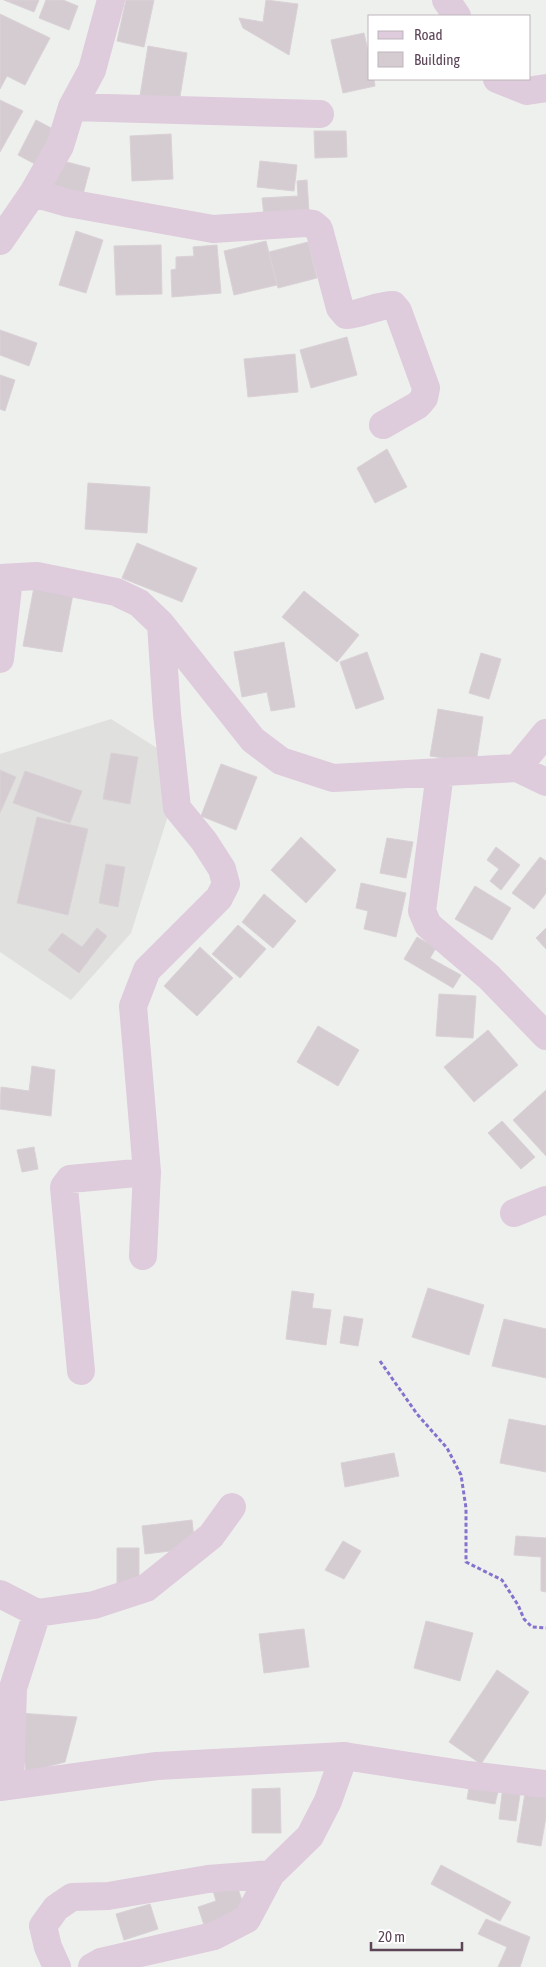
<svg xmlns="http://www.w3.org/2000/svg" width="546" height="1967" font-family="'Asap Condensed',sans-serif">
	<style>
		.education { fill: #e0e1de }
		.building { fill: #d5ccd2; stroke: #d9d1d6 }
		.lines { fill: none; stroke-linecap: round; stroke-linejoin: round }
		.path { stroke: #8572cd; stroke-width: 3; stroke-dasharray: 4 2.5; stroke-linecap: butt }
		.minor { stroke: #decbdb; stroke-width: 28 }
		.tertiary { stroke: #decbdb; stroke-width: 28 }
	</style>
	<rect width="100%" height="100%" fill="#eef0ed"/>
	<path class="education" d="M111,719L184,765L131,933L71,1000L0,952V754Z"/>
	<path class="building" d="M4,0H39L34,12Z
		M46,0H63L78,6L69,30L39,18Z
		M126,0H154L144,47L117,41Z
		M266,0L298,4L289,55L243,28L239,18L263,22Z
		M0,14L50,38L25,85L7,76L0,89Z
		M364,33L370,60V79H374L375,86L343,93L331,40Z
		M148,46L187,53L179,103L140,96Z
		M0,100L23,111L0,152Z
		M36,120L53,129L35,164L18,155Z
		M314,131H346L347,157L315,158Z
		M171,134L173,179L132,181L130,136Z
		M59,160L90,168L81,202L49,194Z
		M260,161L297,165L294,191L257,187Z
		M307,180L309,212L264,216L262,198L298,196L297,181Z
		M76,231L103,240L86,293L59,285Z
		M266,241L277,285L234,295L224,251Z
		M308,242L317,278L278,288L269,252Z
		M161,245L162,294L116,295L114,246Z
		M217,245L221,293L172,297L171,270L176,269V257L194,256L193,247Z
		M0,330L37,343L29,366L0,355Z
		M347,337L357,375L311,388L300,350Z
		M295,354L298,392L248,397L244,359Z
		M0,375L15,380L5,411L0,409Z
		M387,449L407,487L375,503L357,468Z
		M88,483L150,487L147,533L85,529Z
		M137,543L197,568L182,602L122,578Z
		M34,587L73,594L62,652L23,646Z
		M304,591L359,635L337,662L282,617Z
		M284,642L295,707L271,711L267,692L242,697L234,652Z
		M367,652L384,699L356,709L340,662Z
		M481,653L501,659L489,699L469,693Z
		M438,709L483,717L476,763L430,756Z
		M111,753L138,757L130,804L103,799Z
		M221,764L257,777L236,830L201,816Z
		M0,770L16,777L0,813Z
		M25,771L82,791L70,823L13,803Z
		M37,817L88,829L68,915L17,903Z
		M301,837L336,870L306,903L271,870Z
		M387,838L413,842L406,878L380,873Z
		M496,847L520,865L501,890L490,881L499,869L487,860Z
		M540,857L546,861V893L534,909L512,893Z
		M106,864L125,867L118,907L99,903Z
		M361,883L406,893L396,937L364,929L368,911L356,908Z
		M475,886L511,908L492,940L455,919Z
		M264,894L296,921L273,948L242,922Z
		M238,925L266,949L240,978L212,954Z
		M97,928L107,936L79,973L48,950L62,933L82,947Z
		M546,928V949L536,938Z
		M417,937L436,948L430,958L461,975L453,988L404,959Z
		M200,947L233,978L197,1016L164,986Z
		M439,994L476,996L473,1038L436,1036Z
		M318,1026L359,1050L338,1086L297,1062Z
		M488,1030L518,1065L474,1102L444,1067Z
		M32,1066L55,1070L51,1116L0,1109L1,1087L29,1091Z
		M546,1090V1156L513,1120Z
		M502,1121L535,1157L521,1169L488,1133Z
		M34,1147L38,1169L22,1172L17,1150Z
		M428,1288L484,1305L469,1355L412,1337Z
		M292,1291L314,1294L312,1308L331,1310L326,1345L286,1339Z
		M344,1316L363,1319L358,1346L340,1343Z
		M504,1319L546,1329V1378L492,1366Z
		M509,1419L546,1426V1472L500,1463Z
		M394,1453L399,1476L345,1487L341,1463Z
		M192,1520L195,1548L145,1554L142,1526Z
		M516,1536L546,1538V1592L541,1591V1557L514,1555Z
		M343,1541L361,1551L344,1579L325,1570Z
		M117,1548H139V1585H117Z
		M426,1621L473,1633L460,1681L414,1668Z
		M304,1629L309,1667L264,1673L259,1634Z
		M497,1670L529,1692L481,1764L449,1742Z
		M18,1713L77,1717L65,1762L26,1772Z
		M470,1782L499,1787L495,1804L467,1799Z
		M503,1786L521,1788L516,1821L499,1819Z
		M280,1788L281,1833H252V1789Z
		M525,1793L546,1797V1817L541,1846L517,1842Z
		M441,1865L511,1902L500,1921L431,1884Z
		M235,1880L246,1912L204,1925L198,1907L216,1901L212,1887Z
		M150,1904L158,1929L124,1940L116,1914Z
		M486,1919L530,1937L520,1967H498L507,1947L478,1934Z"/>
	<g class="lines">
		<path class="path" d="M380,1361L417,1414L447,1448L461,1475L466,1508V1562L502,1580L518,1605L524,1619L532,1627L546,1628"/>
		<path class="minor" d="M446,0L457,16
			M497,79L527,91L546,88
			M72,107L320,114
			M33,193L68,203L213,229L305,223L313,224L319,229L340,308L346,315C363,314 377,305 393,305L398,311L426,388L424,398L418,405L383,425
			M0,241L33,193L60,146L72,107L92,70L111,0
			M0,578L37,576L116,592L139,603L161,624L253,740L281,761L333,778L517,768L546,782
			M0,659L9,578
			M517,768L546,733
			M440,773L422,911L428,925L489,977L546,1036
			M514,1213L546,1200
			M143,1256L147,1172L133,1006L147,970L219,898L226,884L222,869L204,841L177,808L167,714L161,624
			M81,1371L64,1187L70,1179L147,1172
			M0,1594L37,1613
			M10,1785L13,1688L37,1613L94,1605L146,1588L211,1536L232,1507
			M57,1967L48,1947L43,1926L56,1908L72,1897L108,1896L208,1879L271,1874
			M92,1967L101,1962L214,1936L247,1919L271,1874L310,1836L328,1801L344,1756"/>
		<path class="tertiary" d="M0,1787L157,1766L344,1756L468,1775L546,1784"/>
	</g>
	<rect x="368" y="15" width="162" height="65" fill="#ffffff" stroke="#bdb5bc"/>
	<rect x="378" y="31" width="25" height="8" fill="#decbdb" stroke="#bdb5bc"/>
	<text x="414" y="40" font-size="15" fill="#5b4557">Road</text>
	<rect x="378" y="52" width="25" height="15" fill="#d5ccd2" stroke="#bdb5bc"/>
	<text x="414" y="65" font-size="15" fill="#5b4557">Building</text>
	<path d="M371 1942v8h91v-8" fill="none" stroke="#5b4557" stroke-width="2.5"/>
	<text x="378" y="1942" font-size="15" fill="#5b4557" stroke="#ffffff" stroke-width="4" paint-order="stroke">20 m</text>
</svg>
